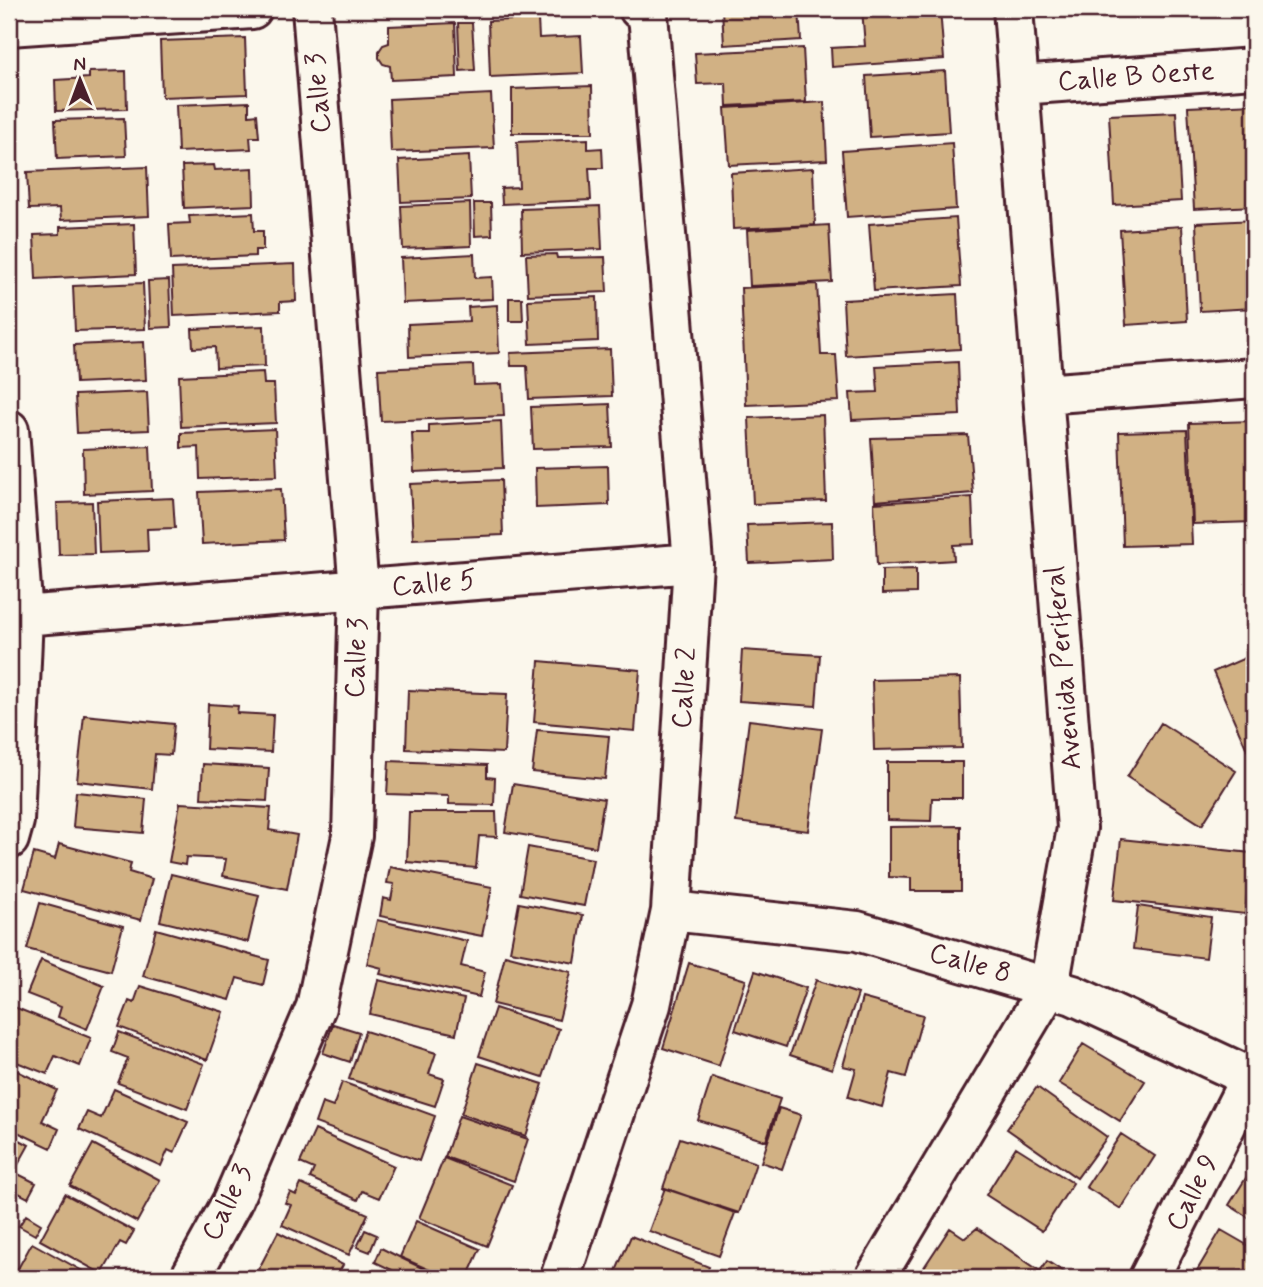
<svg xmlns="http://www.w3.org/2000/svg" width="1263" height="1287" font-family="Mynerve,sans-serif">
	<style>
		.building { fill: #d1b184; stroke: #4a1f2b; stroke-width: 2 }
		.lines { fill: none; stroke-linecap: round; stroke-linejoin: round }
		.minor-casing { stroke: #4a1f2b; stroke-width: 44 }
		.minor { stroke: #fbf7ec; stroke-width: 38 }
		.labels { text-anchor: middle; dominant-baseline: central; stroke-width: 5; stroke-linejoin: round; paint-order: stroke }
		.street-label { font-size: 28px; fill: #4a1f2b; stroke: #fbf7ec }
	</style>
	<rect width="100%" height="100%" fill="#fbf7ec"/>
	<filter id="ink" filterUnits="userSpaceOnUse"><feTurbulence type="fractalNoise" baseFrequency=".0143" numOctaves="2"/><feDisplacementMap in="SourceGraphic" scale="14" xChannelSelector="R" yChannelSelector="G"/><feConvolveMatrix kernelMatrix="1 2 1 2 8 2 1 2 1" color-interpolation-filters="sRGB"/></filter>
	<g filter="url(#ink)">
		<path class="building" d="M722,9H799L801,40L724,45Z
			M862,9H940L944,59L832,67L831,48L865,46Z
			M538,19L539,38L581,36L583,73L490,77L488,21Z
			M455,23L457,77L391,80L390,66L383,64L379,58V51L383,45L389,43V26Z
			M458,23H472L475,70L460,71Z
			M245,38L247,94L162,97L160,41Z
			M803,48L806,102L727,106L726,83L697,84L695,53Z
			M126,71L127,109L56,111L55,80L89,78V72Z
			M945,71L949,132L870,137L866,76Z
			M592,86L593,133H512V89Z
			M491,94L494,148L391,152L389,99Z
			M249,102V115L257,114L259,137H250L251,149L178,152L176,105Z
			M824,102L827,160L729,165L725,108Z
			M1254,104V206L1194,209L1188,107Z
			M1176,112L1181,201L1114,205L1109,115Z
			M124,118L126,156L57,159L55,120Z
			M588,139V149L602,148L603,168H589L591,200L502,204L501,188L519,187L517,142Z
			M952,143L956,209L847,217L842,151Z
			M469,156L471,199L401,202L399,160Z
			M214,165L215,170L253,168L254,205L184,208L182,166Z
			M147,167L149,216L61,220L60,208L29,209L27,172Z
			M813,168L815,225L733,229L731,173Z
			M470,203L471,246L403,249L401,206Z
			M474,203H491L492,235L475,236Z
			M600,206L602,249L522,252L521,209Z
			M253,213L254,231H263V250H255V256L171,260L169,224L190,223L189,216Z
			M956,218L961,286L874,291L869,224Z
			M1254,220V308L1200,311L1196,223Z
			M134,224L136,274L36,279L34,235L60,234V227Z
			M829,225L832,282L750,286L747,230Z
			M1182,226L1187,321L1126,325L1120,230Z
			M474,254L475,278L492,277L493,299L403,303L401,258Z
			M556,254L557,258L605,257L607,292L528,295L526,255Z
			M295,264L296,301L280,302V311L174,316L172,269Z
			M169,280L171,327L150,328L148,281Z
			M143,283L145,329L75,331L73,286Z
			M817,284L821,355H836L839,401L746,405L741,288Z
			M957,294L960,349L846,356L843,300Z
			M597,297L598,341L530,344L528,300Z
			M509,298H522L523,321H509Z
			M497,305L499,353L409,357L408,324L469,321L468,307Z
			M264,326L265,366L216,368L215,347L193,348L192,329Z
			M144,342L146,380L76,383L74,345Z
			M610,349L612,396L529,399L527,366H511L510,353Z
			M958,362L960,415L852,420L850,393L878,392L876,366Z
			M473,365L474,385L502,384L504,416L381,421L378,369Z
			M263,372L264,384H274L276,423L181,427L179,376Z
			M147,392L149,430L77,433L75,395Z
			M610,404L612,447L533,449L531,407Z
			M823,415L826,501L753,504L749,418Z
			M501,421L503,468L414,472L412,433H429V425Z
			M1254,421V522L1193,524L1189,423Z
			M275,429L277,476L200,479L199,447L181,448V433Z
			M1187,430L1192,544L1123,546L1119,432Z
			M968,435L973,493L875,501L871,438Z
			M150,446L152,491L84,494L83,449Z
			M608,466L609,505L536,508L535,468Z
			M501,480L503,535L413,539L410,484Z
			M281,489L284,540L202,544L199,492Z
			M972,497L974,544L953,545L954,560L877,565L874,503Z
			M173,498L175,528L147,529L148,551L99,553L97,501Z
			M92,502L94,554L59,555L57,503Z
			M832,522L833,559L749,563L747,525Z
			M916,569V593L882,594V570Z
			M742,650L820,655L816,706L739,701Z
			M1247,657L1254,675V749L1248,752L1213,672Z
			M539,661L640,670L635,731L534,722Z
			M960,678L962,748L874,750L872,680Z
			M408,690L507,694L504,753L406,749Z
			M208,704L238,706L237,713L273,715L271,752L206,749Z
			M84,715L174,724L171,755L155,754L152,789L77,781Z
			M749,720L822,729L808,831L736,822Z
			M1161,723L1236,771L1202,825L1127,777Z
			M537,730L609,736L605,779L532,772Z
			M389,761L487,765V777L495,778L494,805L449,804V796L387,794Z
			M887,762H962V798H932L931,821L887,820Z
			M203,764L269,768L267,801L201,798Z
			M513,784L604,799L596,847L505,832Z
			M76,792L146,799L143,833L73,827Z
			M180,803L271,808L269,830L297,835L287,889L223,876L226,859L186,857L185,865L169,862Z
			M409,812H496L497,837L479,836L476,868L407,862Z
			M961,826V891H911V878L889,877V827Z
			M1121,839L1251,853L1245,914L1114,900Z
			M59,844L131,863L129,872L152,879L141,920L24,889L34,853L55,859Z
			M528,847L593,859L584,906L520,894Z
			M390,867L492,887L482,936L380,916L383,898L391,900L394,884L387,883Z
			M171,874L259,895L248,942L160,921Z
			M40,903L123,926L111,971L27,949Z
			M519,903L583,915L575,963L510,951Z
			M1138,906L1211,917L1206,958L1133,949Z
			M377,920L467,941L461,966L485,972L479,997L380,974L382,968L367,964Z
			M156,929L269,960L263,985L237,978L230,1000L143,976Z
			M505,955L571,972L559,1020L493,1004Z
			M41,960L104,986L87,1029L58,1017L61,1007L27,994Z
			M689,963L746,980L719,1066L663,1048Z
			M755,971L806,988L786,1047L735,1030Z
			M378,980L464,999L456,1034L370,1014Z
			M816,980L858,994L832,1069L790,1055Z
			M140,986L224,1012L207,1060L119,1027L129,1001L134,1003Z
			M862,998L923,1015L906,1077L891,1073L882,1107L848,1097L856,1069L843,1066Z
			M14,1007L91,1038L80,1066L55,1056L47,1074L9,1059V1045L16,1027L9,1025Z
			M495,1008L559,1029L543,1077L479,1056Z
			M333,1024L359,1032L350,1062L323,1053Z
			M365,1031L436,1053L429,1074L444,1079L435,1106L349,1079Z
			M119,1032L204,1064L187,1109L118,1083L128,1058L112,1052Z
			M1083,1044L1145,1081L1120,1121L1059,1083Z
			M478,1063L543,1084L526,1136L461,1114Z
			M9,1067L57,1090L42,1121L59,1129L51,1148L9,1128Z
			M712,1077L780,1099L766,1141L698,1120Z
			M342,1082L435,1116L419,1161L315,1123L322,1103L333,1107Z
			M1037,1087L1107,1137L1077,1178L1007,1129Z
			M114,1089L188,1122L174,1153L168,1150L161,1166L79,1129L87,1112L101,1118Z
			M779,1108L801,1115L782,1169L761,1162Z
			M459,1116L528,1139L514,1181L445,1157Z
			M315,1130L394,1166L379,1198L362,1191L358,1200L310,1178L314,1169L300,1163Z
			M9,1134L29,1145L14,1172L36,1183L28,1198L9,1188Z
			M1121,1134L1155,1156L1121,1209L1086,1187Z
			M680,1138L756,1163L739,1213L663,1188Z
			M93,1144L160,1180L137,1222L70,1186Z
			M1016,1147L1073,1183L1042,1231L986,1195Z
			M444,1158L512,1185L487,1246L419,1218Z
			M1249,1173L1254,1176V1221L1229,1205Z
			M301,1184L368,1214L349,1255L282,1225L291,1205L285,1203L290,1192L296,1195Z
			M665,1188L735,1213L719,1256L649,1231Z
			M65,1194L134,1231L126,1245L120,1242L102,1274L40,1240Z
			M26,1215L41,1224L35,1235L19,1226Z
			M416,1221L480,1249L467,1278H448L400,1257Z
			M950,1228L965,1238L977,1228L1040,1271L1047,1261L1073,1278H917Z
			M365,1230L377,1235L370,1252L357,1247Z
			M1221,1230L1254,1249V1278H1202L1195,1274Z
			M278,1232L343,1265L336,1278H260L255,1276Z
			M631,1236L709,1267L705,1278H613Z
			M32,1243L95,1278H21L15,1274Z
			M381,1248L403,1259L443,1278H388L392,1270L375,1262Z"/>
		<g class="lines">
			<defs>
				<path id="minor" d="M9,26L252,9
					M1019,85L1254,68
					M1043,394L1254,378
					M9,430L23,616L14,821L9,839
					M9,617L693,563
					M671,911L857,931L1073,995L1252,1078
					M190,1278L232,1202L316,1007L352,836L359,590L312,9
					M560,1278L651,1005L671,911L693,563L648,14L639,9
					M875,1278L1049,987L1077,828L1013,9
					M1149,1278L1254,1070"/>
			</defs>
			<use href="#minor" class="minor-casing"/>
			<use href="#minor" class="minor"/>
		</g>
	</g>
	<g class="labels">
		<g class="street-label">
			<text transform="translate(1136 77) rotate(-4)">Calle B Oeste</text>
			<text transform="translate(319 93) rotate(-95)">Calle 3</text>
			<text transform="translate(434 584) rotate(-5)">Calle 5</text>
			<text transform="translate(357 658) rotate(-88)">Calle 3</text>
			<text transform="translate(1064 668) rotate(-95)">Avenida Periferal</text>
			<text transform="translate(685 688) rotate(-86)">Calle 2</text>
			<text transform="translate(970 964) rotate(16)">Calle 8</text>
			<text transform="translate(1193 1193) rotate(-63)">Calle 9</text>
			<text transform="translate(228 1203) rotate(-64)">Calle 3</text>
		</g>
	</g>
	<rect width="1263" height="1287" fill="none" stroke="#fbf7ec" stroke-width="35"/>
	<rect x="18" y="18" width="1228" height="1252" fill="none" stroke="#4a1f2b" stroke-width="2.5" filter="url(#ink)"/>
	<g transform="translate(80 80) rotate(359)" stroke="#fbf7ec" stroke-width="5" paint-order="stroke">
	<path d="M0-5L12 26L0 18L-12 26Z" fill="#4a1f2b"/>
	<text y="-10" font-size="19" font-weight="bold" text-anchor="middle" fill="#4a1f2b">N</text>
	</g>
</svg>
